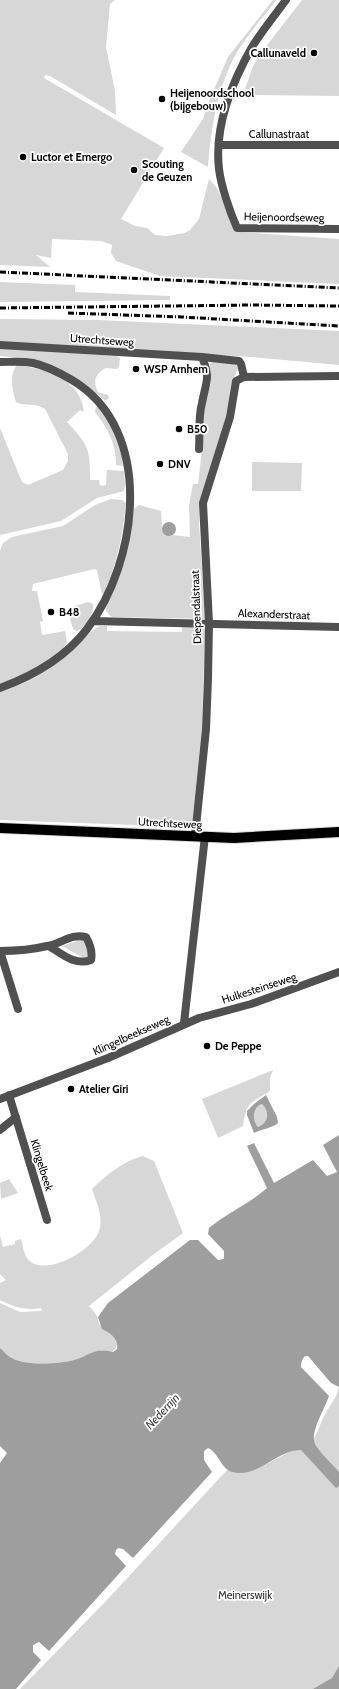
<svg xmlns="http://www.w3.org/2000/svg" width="339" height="1689" font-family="Cabin,sans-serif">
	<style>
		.green { fill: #d7d7d7 }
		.water { fill: #9e9e9e; fill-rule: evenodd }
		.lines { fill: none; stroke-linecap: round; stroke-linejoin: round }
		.primary-casing { stroke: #dbdbdb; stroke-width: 12 }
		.minor { stroke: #505050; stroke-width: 8 }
		.tertiary { stroke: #505050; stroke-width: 8 }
		.primary { stroke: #000; stroke-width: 10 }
		.rail { stroke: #000; stroke-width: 3; stroke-dasharray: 6 2 1 2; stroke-linecap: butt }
		.poi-dot { fill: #000; stroke: #fff; stroke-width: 1.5 }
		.labels { text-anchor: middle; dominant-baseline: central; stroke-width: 3.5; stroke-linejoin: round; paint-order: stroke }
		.poi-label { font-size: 11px; font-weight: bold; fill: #000; stroke: #fff; text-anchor: start }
		.street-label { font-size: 11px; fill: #000; stroke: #fff }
		.park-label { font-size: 11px; fill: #2e2e2e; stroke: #fff }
		.water-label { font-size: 12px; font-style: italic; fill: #3f3f3f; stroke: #fff }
	</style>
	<rect width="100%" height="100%" fill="#fff"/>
	<path class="green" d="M0,0H115L110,4L106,47L115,91L116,115L50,76L45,75L44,78L164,148L121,219L135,226L147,228L155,235L167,236L185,233L190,230L199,219L209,179L217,188L233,225L240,232L339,239V284L160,276L116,261L111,253L112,245L101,241L52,239L51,258L36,255L50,267L0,265Z
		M273,0H276C264,17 246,36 236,54C217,88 211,129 208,167L181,152L203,119L209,101L228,57Z
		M302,0H339V96L243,95L253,66L261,53Z
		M0,282L75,285V292L170,296V300L0,302Z
		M0,319L98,320L339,331V365L239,356L202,355L0,342Z
		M0,348L116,356L120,358L119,367L117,369L106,368C96,373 92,381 98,392L108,395L109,398L107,400H104C66,367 49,361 0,356Z
		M213,361L236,364L238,369L231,384L226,416L200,502L199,523L205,619L112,617L109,615L105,609L125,560L131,529L134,509L139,505L161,511L162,530L171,536L173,535L190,537L189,506L193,484H198L201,458L204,403L211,384L210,364Z
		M17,365C45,369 81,378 84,412L80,410L67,422C89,446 90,448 90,480H99L100,485L104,486L106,484L107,470L124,471L125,485L124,491L97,498L61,521L0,535V428L22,482L28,485L63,470L68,461V454L45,409C35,402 25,407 16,402C12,391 9,374 17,365Z
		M96,407H98L111,426L122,456L123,466L116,465C116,443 108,429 95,412Z
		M252,462L302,463L301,491H252Z
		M111,499L122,500L126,503C123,535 117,563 104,593L102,594L97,570L94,569L33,584L32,591H37L43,621L40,622L42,635L65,631L67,642C59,660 18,677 0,684V551L3,543L12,537L63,526L95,505Z
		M88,602L93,604C95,612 84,630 76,631L73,629L69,615L75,606Z
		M100,626H107V631L182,632V627H203L205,629L202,728L192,824L188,827L0,820V692C26,684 49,671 70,653C80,644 88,631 100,626Z
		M83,939L88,951L87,957H82L62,946Z
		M273,1070L270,1078V1091C250,1104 247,1100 243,1126L218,1138L202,1099Z
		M261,1104L263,1105C270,1113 268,1123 258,1127C251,1120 252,1109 261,1104Z
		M143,1156L154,1161L183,1233L154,1254L89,1306C92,1309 95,1313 97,1316C99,1319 98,1323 100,1325C107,1333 126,1342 112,1352C98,1347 88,1356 74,1360C59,1364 25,1366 12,1358C7,1356 4,1351 0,1348V1303L20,1312L42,1311L41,1308C25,1311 14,1307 0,1300V1283L6,1280L0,1274V1235L3,1247L15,1244V1241L21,1239C23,1247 24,1257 31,1262C49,1275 93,1250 99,1231C104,1218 96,1201 92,1189C106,1175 123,1161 143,1156Z
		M9,1179L18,1193L1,1199L0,1183Z
		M339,1387V1689H20L106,1601L227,1470L236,1472H244L257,1469L314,1439L324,1416L336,1396Z"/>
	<path class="water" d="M162 529a7 7 0 1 1 14 0a7 7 0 1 1-14 0Z
		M266,1095L277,1117L278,1123C273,1128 261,1129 254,1133L247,1115V1111L254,1104ZM261,1104L263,1105C270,1113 268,1123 258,1127C252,1120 252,1109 261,1104Z
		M339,1135V1387L331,1383L308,1356H305C302,1359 301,1362 301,1367L329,1396C325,1409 308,1434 316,1446C323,1456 332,1464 339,1472V1486L336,1488L301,1450C276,1450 258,1479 232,1472C221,1469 219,1453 208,1448L204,1451V1460L212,1472L133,1558L123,1549L118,1548L116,1550L115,1554L126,1566L49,1651L39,1642L33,1645V1652L41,1660L16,1689H0V1463L7,1453L0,1446V1348C4,1351 7,1356 12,1358C25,1366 59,1364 74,1360C91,1355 94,1347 113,1352L117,1349C119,1339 110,1333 102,1329L98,1317L108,1303L190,1240H198L218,1260L224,1259V1251L208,1234L209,1228C227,1213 249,1204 267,1188L247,1146L254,1143L274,1183L313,1160L327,1176L337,1172L323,1145Z
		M339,1666V1689H313L332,1678Z"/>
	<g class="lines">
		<defs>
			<path id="primary" d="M0,828L234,838L339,832"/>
		</defs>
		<use href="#primary" class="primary-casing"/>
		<path class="minor" d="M0,345L202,357C211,379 206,381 202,403C198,417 200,434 199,449
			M202,357L239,361L241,364L244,377
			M0,362C11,362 22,361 33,363C47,366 60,373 72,380C156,430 138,562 87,629C65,658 33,676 0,688
			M93,621L339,627
			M195,836L206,729L208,678L209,623L203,503L230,417L236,381L244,377L339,376
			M0,951C16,951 31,950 47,946C61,944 71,933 86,937C90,944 93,951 91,960C75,966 62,954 49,946
			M0,951L18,1009
			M184,1023L205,836
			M9,1095L47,1220
			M0,1099L108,1058L199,1018L251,1004L339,972
			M0,1130L16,1117"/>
		<path class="tertiary" d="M286,0C275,15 262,31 252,47C231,84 214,126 219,169C221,186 230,212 237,228L339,229
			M219,145H339"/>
		<use href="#primary" class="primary"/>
		<path class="rail" d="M0,272L339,288
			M0,308L252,305L339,306
			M68,313L182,317L339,326"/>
	</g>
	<g class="poi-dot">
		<circle cx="314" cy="53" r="4"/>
		<circle cx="162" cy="99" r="4"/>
		<circle cx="23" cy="157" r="4"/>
		<circle cx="134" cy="170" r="4"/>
		<circle cx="136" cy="369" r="4"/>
		<circle cx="179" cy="429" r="4"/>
		<circle cx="160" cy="464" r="4"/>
		<circle cx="51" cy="612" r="4"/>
		<circle cx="207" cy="1046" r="4"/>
		<circle cx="71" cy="1089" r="4"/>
	</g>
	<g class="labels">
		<g class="poi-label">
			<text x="306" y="53" text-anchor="end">Callunaveld</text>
			<text x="170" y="93">Heijenoordschool<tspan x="170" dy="13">(bijgebouw)</tspan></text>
			<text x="31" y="157">Luctor et Emergo</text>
			<text x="142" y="164">Scouting<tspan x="142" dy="13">de Geuzen</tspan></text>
			<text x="144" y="369">WSP Arnhem</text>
			<text x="187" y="429">B50</text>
			<text x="168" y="464">DNV</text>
			<text x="59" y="612">B48</text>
			<text x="215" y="1046">De Peppe</text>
			<text x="79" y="1089">Atelier Giri</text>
		</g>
		<g class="street-label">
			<text x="279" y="134">Callunastraat</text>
			<text transform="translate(284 217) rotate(1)">Heijenoordseweg</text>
			<text transform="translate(102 340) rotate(4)">Utrechtseweg</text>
			<text transform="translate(196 607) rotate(-92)">Diependalstraat</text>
			<text transform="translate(274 614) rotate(2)">Alexanderstraat</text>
			<text transform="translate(170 823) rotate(3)">Utrechtseweg</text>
			<text transform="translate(259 988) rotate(-18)">Hulkesteinseweg</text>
			<text transform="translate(131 1035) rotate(-24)">Klingelbeekseweg</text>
			<text transform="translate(42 1165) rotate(73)">Klingelbeek</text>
		</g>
		<g class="park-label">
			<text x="245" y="1595">Meinerswijk</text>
		</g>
		<g class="water-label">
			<text transform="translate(162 1411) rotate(-47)">Nederrijn</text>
		</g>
	</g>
</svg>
